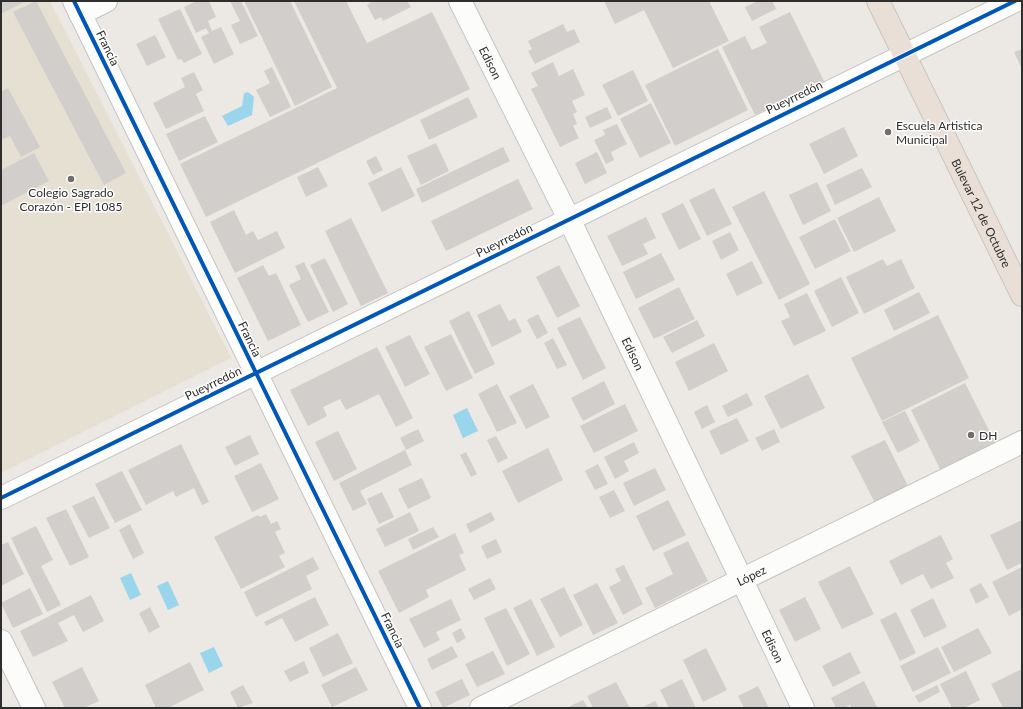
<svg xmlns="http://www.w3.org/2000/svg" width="1023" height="709" font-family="Lato,sans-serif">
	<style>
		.education { fill: #e6e0d3 }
		.water { fill: #99d6ec }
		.building { fill: #d1cecb }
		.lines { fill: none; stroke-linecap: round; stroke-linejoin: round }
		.minor-casing { stroke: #c5c4c5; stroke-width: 24 }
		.highway-casing { stroke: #c6c5c4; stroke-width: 24 }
		.minor { stroke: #fcfcfb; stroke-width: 22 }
		.highway { stroke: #eadfd6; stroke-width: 22 }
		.cycleway-casing { stroke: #fff; stroke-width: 6 }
		.cycleway { stroke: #0057b8; stroke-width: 4 }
		.poi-dot { fill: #706f6e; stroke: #fff; stroke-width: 1.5 }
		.labels { text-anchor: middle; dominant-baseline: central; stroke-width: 3; stroke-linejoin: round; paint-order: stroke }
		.street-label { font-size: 12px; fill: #2e2e2e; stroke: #fff }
		.poi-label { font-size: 12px; fill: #2e2e2e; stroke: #fff; text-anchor: start }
	</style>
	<rect width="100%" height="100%" fill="#ece8e4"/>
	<path class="education" d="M1,1H50L231,358L1,473Z"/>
	<path class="water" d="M248,92L254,97L252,115L228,126L222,116L242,106L244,93Z
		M467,408L478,431L463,438L453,415Z
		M131,573L141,595L130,600L120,578Z
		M168,581L179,605L168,610L157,586Z
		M214,647L223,666L209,673L200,653Z"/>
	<path class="building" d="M1,1H26L1,14Z
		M36,1L126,173L104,185L13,12Z
		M197,1H209L216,17L208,21L212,31L221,27L234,54L214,64L201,37L209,33L206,28L196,33L184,7Z
		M230,1H241L258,36L240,44L231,25L240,21Z
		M244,1H290L332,87L295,106Z
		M294,1H346L367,43L432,12L470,89L206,217L180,164L337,88Z
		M373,1H407L411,7L383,21L381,17L375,20L367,5Z
		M604,1H709L729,41L673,68L644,10L615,24Z
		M758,1H772L776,9L752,21L745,7Z
		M180,9L202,54L184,63L181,59L178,60L158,19Z
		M790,12L824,81L755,115L722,47L745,36L752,50L767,43L759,27Z
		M563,24L567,32L574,29L580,42L535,64L528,51L532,49L528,41Z
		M155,35L166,57L147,66L136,44Z
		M718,49L748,110L675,146L645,85Z
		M1022,49V69L1014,52Z
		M553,62L559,76L573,69L585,95L572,101L577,112L573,114L577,124L573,126L579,138L560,147L531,89L538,86L531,73Z
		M272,67L291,107L270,117L256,90L270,83L264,71Z
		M633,70L648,101L618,116L602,85Z
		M194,72L203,90L196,94L204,111L166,129L153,103L185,87L181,78Z
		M8,88L40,147L21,157L10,136L1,140V92Z
		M468,97L478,117L429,140L420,120Z
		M651,103L671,143L640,158L620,119Z
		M607,107L612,118L590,128L585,117Z
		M205,116L218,142L179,161L166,134Z
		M617,124L627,144L611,152L614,160L606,164L594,140L605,135L603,130Z
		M844,127L858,156L824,174L809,144Z
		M436,143L449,171L421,185L407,156Z
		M503,147L510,161L422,203L416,189Z
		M597,152L607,173L585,184L575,163Z
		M34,153L49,181L1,206V170Z
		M376,156L383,170L373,175L366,161Z
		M318,167L328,186L306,197L297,177Z
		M401,167L415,196L382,212L368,183Z
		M862,168L872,187L835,205L826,185Z
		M518,179L533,209L446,251L431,221Z
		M817,182L831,211L803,225L789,195Z
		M714,188L732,224L707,236L689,200Z
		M764,191L810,284L779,300L732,207Z
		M879,197L896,231L854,252L837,218Z
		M683,203L701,239L679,250L661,214Z
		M234,210L246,235L253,231L258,240L277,231L285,248L235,273L210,222Z
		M646,217L656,238L643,244L648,254L622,266L607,236Z
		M351,218L388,293L361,306L325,231Z
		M835,219L851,251L815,269L799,237Z
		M730,232L739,250L721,260L712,241Z
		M661,253L675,280L636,299L623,272Z
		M325,258L348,304L333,312L310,265Z
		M883,259L887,266L901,259L915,288L864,314L846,277Z
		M752,261L763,283L737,296L726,274Z
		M304,262L329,312L308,322L289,285L301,279L295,266Z
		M263,265L269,276L276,273L301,325L268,341L237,278Z
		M559,265L580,306L557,318L536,277Z
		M841,277L859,313L832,327L814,291Z
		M679,287L695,319L654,339L638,308Z
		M919,292L930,313L894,331L884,310Z
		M807,293L826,331L794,346L781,321L790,317L784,304Z
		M500,304L509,321L515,318L522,332L492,347L477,315Z
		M469,311L495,364L475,374L449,321Z
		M538,314L548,333L537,339L527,320Z
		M938,315L969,378L882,421L851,358Z
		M580,317L606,368L583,380L557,328Z
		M697,320L705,336L672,353L663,337Z
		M451,334L473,378L446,391L424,347Z
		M410,335L430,374L405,387L385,347Z
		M553,338L567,365L557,369L544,343Z
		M714,343L728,371L689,391L675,362Z
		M377,347L413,418L396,427L379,394L346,410L340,399L323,407L327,416L308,426L290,390Z
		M808,374L825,408L781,429L764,396Z
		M604,381L615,404L583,421L571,398Z
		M965,383L997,446L942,473L911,410Z
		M497,384L517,423L497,432L478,394Z
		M533,384L550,417L526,429L509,396Z
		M747,393L753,405L728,417L722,406Z
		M625,404L638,431L594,453L580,426Z
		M707,405L715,422L702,429L694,412Z
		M905,411L920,441L898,453L882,422Z
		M737,418L749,441L721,455L709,431Z
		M418,429L424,441L406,450L400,438Z
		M774,429L780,442L762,451L755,438Z
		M338,431L357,469L334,481L315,442Z
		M250,435L259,454L235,466L225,447Z
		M496,436L508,458L498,463L487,440Z
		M885,440L908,486L875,503L851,456Z
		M634,442L639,453L624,461L629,471L615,479L604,457Z
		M181,444L209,502L202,505L194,488L176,497L173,491L146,505L128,470Z
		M548,448L563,480L518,503L502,471Z
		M405,450L412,465L360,491L367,504L353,511L339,483Z
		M466,452L477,474L471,477L460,455Z
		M261,463L279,499L252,512L234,476Z
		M598,464L608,484L595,490L585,471Z
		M655,468L666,490L634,506L623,483Z
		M122,471L142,510L115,523L95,484Z
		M422,478L431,498L408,509L398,489Z
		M614,490L625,511L610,518L599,497Z
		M382,492L394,517L379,524L367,499Z
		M94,496L110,528L89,538L72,506Z
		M668,500L686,535L653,551L636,516Z
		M66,509L89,557L70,566L46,518Z
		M410,512L419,531L385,547L376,529Z
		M491,512L495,520L470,533L466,524Z
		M266,514L271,524L277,521L281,529L275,532L285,553L279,556L285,567L241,589L214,537L258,515L260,517Z
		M1022,520V563L1007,570L990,535Z
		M130,524L144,553L133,559L119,530Z
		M36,526L53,560L41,566L61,605L47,612L11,538Z
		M433,527L439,537L413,550L408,539Z
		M455,533L464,553L459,555L466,570L426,590L429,597L399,613L378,571Z
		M941,535L953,559L946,563L954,578L931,589L923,574L901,585L889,561Z
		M496,539L502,552L487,559L481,546Z
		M688,541L708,581L655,608L645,588L673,574L663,553Z
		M8,542L24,574L1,586V545Z
		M313,557L319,569L306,576L312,589L256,617L244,592Z
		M624,565L643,604L623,615L609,587L621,581L615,569Z
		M850,566L874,614L842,629L818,582Z
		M1022,567V609L1009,616L992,582Z
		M490,578L496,589L474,600L468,589Z
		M597,583L618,623L593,635L573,595Z
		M981,583L989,597L976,604L969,589Z
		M564,587L583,625L560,637L540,599Z
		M30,588L43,614L13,628L1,603Z
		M91,595L104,621L83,632L74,615L58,623L68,641L33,657L20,631Z
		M315,597L329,625L295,642L282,618L266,626L264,622Z
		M805,597L821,629L795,642L779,610Z
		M933,598L947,627L924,638L910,610Z
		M451,599L461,620L436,632L440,640L424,648L409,619Z
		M531,599L555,647L537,656L513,608Z
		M150,607L160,627L149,633L139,613Z
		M506,608L530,654L507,666L484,618Z
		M896,612L916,653L900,661L880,620Z
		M461,628L466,638L457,643L452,633Z
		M978,628L992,653L954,672L941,647Z
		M338,633L353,663L323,677L309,648Z
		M452,646L458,657L432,670L427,659Z
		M938,647L951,673L913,692L900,666Z
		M706,648L727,690L703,702L683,660Z
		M493,651L505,674L477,687L465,664Z
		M850,652L861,673L833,687L822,666Z
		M304,661L309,673L290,682L284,671Z
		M190,662L204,690L168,708H156L145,685Z
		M82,667L99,701L84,708H65L52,682Z
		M356,667L368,690L332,707L321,685Z
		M1022,669V708H1003L991,684Z
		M966,671L980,700L964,708H952L940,684Z
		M462,679L470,695L443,708L435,692Z
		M682,679L696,708H669L660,690Z
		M864,681L877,707L852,708L850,705L844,708H836L831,698Z
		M616,682L630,708H593L587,696Z
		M243,685L253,703L238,708L230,692Z
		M937,685L940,692L919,703L915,696Z
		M758,686L769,708H744L738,696Z
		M583,700L588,708H566Z
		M655,701L659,708H641Z"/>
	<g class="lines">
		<defs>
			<g id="minor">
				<path d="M74,1L420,708"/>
				<path id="s1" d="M460,1L569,219L803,708"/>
				<path d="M80,14L106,1"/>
				<path d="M1,498L1015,1"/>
				<path d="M1,641L34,708"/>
				<path id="s2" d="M481,708L1022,442"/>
			</g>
			<g id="highway">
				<path id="s3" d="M878,1L1022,295"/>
			</g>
		</defs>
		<use href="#minor" class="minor-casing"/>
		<use href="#highway" class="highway-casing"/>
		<use href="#minor" class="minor"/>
		<use href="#highway" class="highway"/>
		<defs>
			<path id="cycleway" d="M74,1L420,708
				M1,498L1015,1"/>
		</defs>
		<use href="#cycleway" class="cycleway-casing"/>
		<use href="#cycleway" class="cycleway"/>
	</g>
	<g class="poi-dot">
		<circle cx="888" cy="132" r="4"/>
		<circle cx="71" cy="179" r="4"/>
		<circle cx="971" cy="435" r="4"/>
	</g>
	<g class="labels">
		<g class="street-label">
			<text transform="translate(108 48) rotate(64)">Francia</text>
			<text stroke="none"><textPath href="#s1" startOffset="69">Edison</textPath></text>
			<text transform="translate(794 97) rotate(-26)">Pueyrredón</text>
			<text stroke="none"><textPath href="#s3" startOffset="236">Bulevar 12 de Octubre</textPath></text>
			<text transform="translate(504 240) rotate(-26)">Pueyrredón</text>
			<text transform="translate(250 339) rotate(64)">Francia</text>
			<text stroke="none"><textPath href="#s1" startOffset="393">Edison</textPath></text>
			<text transform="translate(213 383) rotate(-26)">Pueyrredón</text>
			<text stroke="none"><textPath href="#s2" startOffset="301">López</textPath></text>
			<text transform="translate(393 630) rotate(64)">Francia</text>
			<text stroke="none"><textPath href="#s1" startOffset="717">Edison</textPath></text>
		</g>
		<g class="poi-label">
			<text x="896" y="125">Escuela Artistica<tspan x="896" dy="14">Municipal</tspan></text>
			<text x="71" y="192" text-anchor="middle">Colegio Sagrado<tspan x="71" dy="14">Corazón - EPI 1085</tspan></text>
			<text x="979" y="435">DH</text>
		</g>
	</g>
	<rect width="1023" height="709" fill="none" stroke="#2e2e2e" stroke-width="4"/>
</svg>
